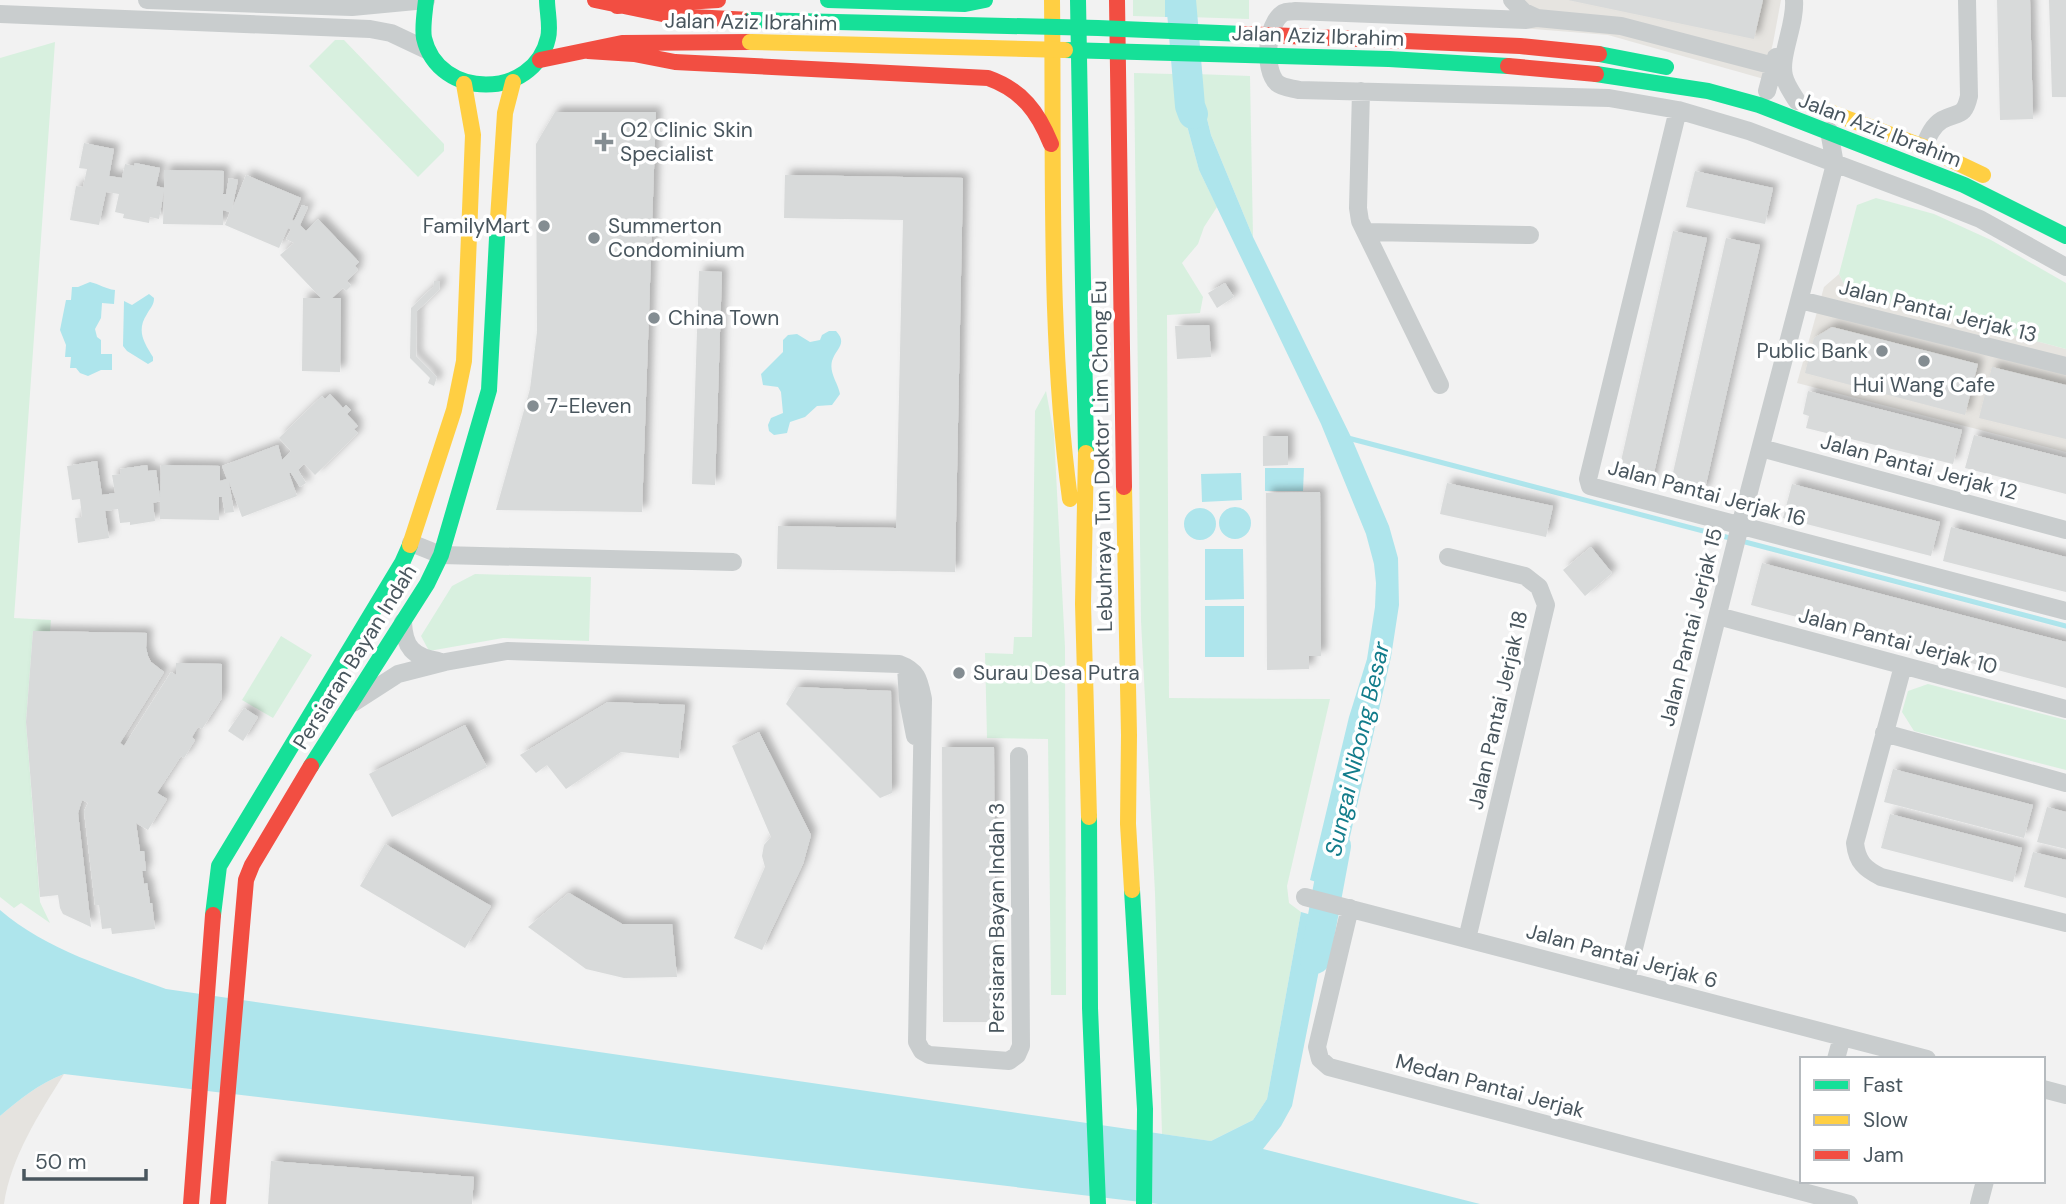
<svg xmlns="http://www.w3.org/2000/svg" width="2066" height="1204" font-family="'DM Sans',sans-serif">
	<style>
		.commercial { fill: #e6e4e0 }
		.green { fill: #d8f0df }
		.sand { fill: #e5e3df }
		.water { fill: #aee5ec }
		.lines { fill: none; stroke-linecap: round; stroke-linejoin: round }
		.stream { stroke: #aee5ec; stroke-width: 5 }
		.river { stroke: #aee5ec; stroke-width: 30 }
		.building { fill: #d8dada; filter: url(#shadow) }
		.street { stroke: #c9cdce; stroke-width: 18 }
		.fast { stroke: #16e098; stroke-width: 16 }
		.slow { stroke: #ffcf43; stroke-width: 16 }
		.jam { stroke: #f24e42; stroke-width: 16 }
		.fast-bridge { stroke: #16e098; stroke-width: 16 }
		.slow-bridge { stroke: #ffcf43; stroke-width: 16 }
		.jam-bridge { stroke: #f24e42; stroke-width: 16 }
		.poi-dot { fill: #848d92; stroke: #fff; stroke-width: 2.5 }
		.labels { text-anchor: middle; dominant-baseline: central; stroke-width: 7; stroke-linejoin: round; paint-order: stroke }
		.street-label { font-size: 21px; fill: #49565e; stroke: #fff }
		.poi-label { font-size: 21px; fill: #49565e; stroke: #fff; text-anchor: start }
		.water-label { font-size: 23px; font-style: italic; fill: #127c8b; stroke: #fff }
	</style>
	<defs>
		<filter id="shadow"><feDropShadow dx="5.5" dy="-5.5" stdDeviation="3.5" flood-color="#0004"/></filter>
	</defs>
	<rect width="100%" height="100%" fill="#f2f2f2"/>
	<path class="commercial" d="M1518,0H1781L1773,43L1764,79L1608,35L1522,28Z
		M1839,274L1848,292L2066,349V452L1797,383L1824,287Z"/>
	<path class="green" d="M1133,0H1165V17L1133,16Z
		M1188,0H1249V19L1188,17Z
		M335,40H344L444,144V151L418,177L309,66Z
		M55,42L14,618L51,620L50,632H33L26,722L40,902L50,923L21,903L14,908L0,897V58Z
		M1134,73L1173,74L1199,170L1217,207L1204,227L1198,244L1182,263L1203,297L1200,313L1167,315L1169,698L1330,699L1287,886L1289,903L1301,912L1267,1099L1253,1120L1211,1141L1162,1134L1155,893L1141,621Z
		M1196,74L1250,76L1253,237L1211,135Z
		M1876,198L1934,214L1991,240L2066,283V349L1848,292L1839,274L1857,205Z
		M1046,391L1054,434L1065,647L1066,995H1051L1048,739L987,738L985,653L1013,654L1014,637H1032L1035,411Z
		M475,574L591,577L589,641L503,638L429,651L421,636L452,586Z
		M281,636L312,655L273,718L242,700Z
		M1928,684L2066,720V770L1914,731L1902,712L1908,691Z"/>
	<path class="sand" d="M64,1074C39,1114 11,1157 4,1204H0V1116C20,1099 38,1084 64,1074Z"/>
	<path class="water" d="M1165,0H1188V17H1165Z
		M1173,74H1196L1211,135L1253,237L1352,439L1389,526L1398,558L1399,605L1391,657L1338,889L1310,880L1349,717L1367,659L1375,607L1376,583L1374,564L1366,534L1321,424L1199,170Z
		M90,282C100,284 105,289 115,290L114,304L102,303L101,318L95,329L97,337L101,340V354H112V370H101L88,376L80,373L76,368H70L71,357H65L66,345L60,330L66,300H71L72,287H78Z
		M149,294L154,298C154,305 151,307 147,314C136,331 144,342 153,357V361L148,364L127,351L123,346L124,301L132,305Z
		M829,331H836C848,344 836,348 832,361C829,373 838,383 840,394L832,405L817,406L805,417L790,422L787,433L774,435L769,431L768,425L771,418L783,413L781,392L778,387L763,385L761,374L783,352V340L788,335L797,334L810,342L820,340L822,335Z
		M1265,468H1304L1303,491H1265Z
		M1241,473L1242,500L1202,502L1201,474Z
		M1219 523a16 16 0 1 1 32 0a16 16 0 1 1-32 0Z
		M1184 524a16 16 0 1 1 32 0a16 16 0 1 1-32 0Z
		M1205,549H1243L1244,599L1205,600Z
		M1205,606H1244V657H1205Z
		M0,910C46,950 109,968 166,989L1211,1141L1253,1120L1267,1099L1301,912L1329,920L1292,1106L1281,1126L1263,1149L1480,1204H1158L64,1074C38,1084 20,1099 0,1116Z"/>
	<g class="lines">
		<path class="stream" d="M1348,438L2066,626"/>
		<path class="river" d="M1181,0L1190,106L1193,114
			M1315,959L1336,846"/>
	</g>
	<path class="building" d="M1568,0H1763L1754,39Z
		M1997,0H2030L2033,119L2000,120Z
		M2049,0H2066V97H2052Z
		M555,112H656L642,512L496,510L530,389L537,332L536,144Z
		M84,143L114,149L109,176L122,178L125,164L134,166L135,163L160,168L156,186L164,188V170L224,171L223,194H226L229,178L238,180L232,209L246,175L301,198L292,220L294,221L302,205L308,207L300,225L306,231L318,219L359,262L355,266L358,270L347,281L351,286L346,291L343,288L332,298H341L340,372L302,371L303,298H321L280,255L294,243L286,239L291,229L288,228L279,248L225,225L230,212L223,210V225L163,224L164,191L159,219L150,217L149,223L123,218L124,214L115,212L119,194L106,192L99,225L70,220L76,186L83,187L87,169L79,168Z
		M1695,171L1773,188L1765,224L1686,207Z
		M785,175L963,178L955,572L777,569L778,526L896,528L903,220L784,218Z
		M1673,231L1707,238L1651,486L1617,479Z
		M1726,238L1760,245L1704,493L1670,486Z
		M699,271L722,272L715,485L692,484Z
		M434,281H440L439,290L417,311L416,356L437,377L434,386L428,383L430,378L410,358L411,308L433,287Z
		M1225,283L1234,297L1217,308L1208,293Z
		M1209,325L1211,357L1177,359L1175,326Z
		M1832,327L1978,364L1965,415L1805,373L1814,338Z
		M1992,367L2066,385V439L1979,418Z
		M1808,391L1962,430L1953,464L1806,428L1809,416L1803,414Z
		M330,394L343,408L346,405L351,410L347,414L358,426L354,429L358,433L315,475L304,464L298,470L306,483L300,487L291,473H289L297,496L242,517L229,482L234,512L225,513L222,497H219V520L160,519V501L153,503L155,521L130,525V522L120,523L118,509L105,511L109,538L78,543L75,518L82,517L80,499L72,500L67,466L97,461L102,495L115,493L112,475L121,474L120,469L147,465L148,471L156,470L160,497L161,465L220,466V481L227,479L222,466L278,445L282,460L291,451L279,438L322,396L325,399Z
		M1974,435L2066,458V494L1965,468Z
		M1263,436H1288V465L1263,466Z
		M1447,483L1553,506L1546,537L1440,514Z
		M1792,484L1940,522L1931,556L1783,518Z
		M1320,492L1321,656H1309V669L1267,670L1266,493Z
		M1951,527L2066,557V592L1943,561Z
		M1591,547L1612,573L1585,596L1563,570Z
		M1762,563L2066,642V688L1751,605Z
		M33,631L147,633L146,648L148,656L151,662L164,672L120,743L124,746L171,672L176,675V663L222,664V698L202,729L198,727L192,737L195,740L184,758L181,756L157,793L167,799L148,830L136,823L140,851H144L146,871H142L144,884L147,883L150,903H152L155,929L112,934L111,928L102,929L99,905H95L84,811L88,803L82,800L78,813L91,927L63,914L60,908L58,895L40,897L26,722Z
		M796,687L891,691L892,793L880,798L786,704Z
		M608,702L685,705L679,758L621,752L566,789L547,765L536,773L520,755Z
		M244,708L258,717L243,741L228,731Z
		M465,725L487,767L392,817L369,774Z
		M759,732L811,835L803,864L762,950L734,938L765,867L762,856L764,845L771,837L732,746Z
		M942,747H994L995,1022H943Z
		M1893,769L2033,805L2024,838L1884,802Z
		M2047,807L2066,812V849L2037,842Z
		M1890,814L2022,848L2013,882L1881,848Z
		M385,844L491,906L465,948L360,886Z
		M2033,852L2066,860V898L2024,887Z
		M569,893L622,924H672L677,977L624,978L586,969L528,927Z
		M271,1161L474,1177L472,1204H268Z"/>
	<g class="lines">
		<path class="street" d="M147,0L352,7L426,0
			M1512,0L1524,12L1537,18
			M1794,0C1796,24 1779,56 1784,76C1786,85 1792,93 1797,101
			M0,14L370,29L391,33L427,50
			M1782,68L1621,26L1537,18L1526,20L1295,11C1291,12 1287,11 1283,13C1266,24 1263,69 1277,83C1283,88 1292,88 1299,90L1609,98L1678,110L1749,131L1925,197L1980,219L2066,267
			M1361,91L1358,208L1360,221L1440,385
			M1767,91L1776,57
			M1678,110L1588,479L1590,486L2066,611
			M1924,147C1928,137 1932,126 1942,120C1959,111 1964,118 1969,96L1967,0
			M1366,232L1530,235
			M1800,300L2066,366
			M1761,448L2066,530
			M411,543L441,555L733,562
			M1448,557L1525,576L1539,587L1546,605L1467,939
			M1718,616L2066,709
			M403,622C404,647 413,657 438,661
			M1903,666L1855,843C1857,862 1865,869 1881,877L2066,923
			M906,667L908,700L915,736
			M353,703L398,674L445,662L507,651L899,664C918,671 919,680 923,699L917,1042L922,1051L929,1055L1009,1061L1017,1055L1021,1046L1019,756
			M1884,733L2066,783
			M1305,897L1927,1059
			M1350,908L1317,1047L1320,1059L1329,1067L1849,1204
			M1626,980L1740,526L1835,164L1829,131
			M1836,1059L1842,1037
			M2043,1089L2066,1095
			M1979,1204L1985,1181"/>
		<path class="fast" d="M426,0C425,11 422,27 424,38C438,100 534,100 548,38C551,27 547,11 547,0
			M828,0L965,4L985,0
			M1078,0L1086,453
			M1599,54L1666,67
			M1596,74L1708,91L1759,105L1964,185L2066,236
			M311,766L427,584L441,555L489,390L498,219
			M1089,817L1090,1008L1098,1204
			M1132,890L1145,1109L1144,1204
			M213,915L219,866L402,563L410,545"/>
		<path class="slow" d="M1052,0C1054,165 1048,335 1070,499
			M1824,110L1924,147L1983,175
			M498,219L505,113L513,82
			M1086,453L1083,604L1089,817
			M1124,487L1129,735L1128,824L1132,890
			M410,545L454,410L464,361L473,135L464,84"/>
		<path class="jam" d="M595,0L672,16L751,20
			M1117,0L1124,487
			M617,6L718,0
			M588,51L634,54L675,62L988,78C1022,90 1038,112 1051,144
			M540,60L622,43L750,42
			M191,1204L213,915
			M218,1204L246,880L252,865L311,766"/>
		<path class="fast-bridge" d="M751,20L1098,28L1244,34
			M1065,50L1389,59L1508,66"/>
		<path class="slow-bridge" d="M750,42L1065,50"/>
		<path class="jam-bridge" d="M1244,34L1520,46L1599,54
			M1508,66L1596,74"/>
	</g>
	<g class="poi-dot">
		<path d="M600.5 131.5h7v7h7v7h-7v7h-7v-7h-7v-7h7z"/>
		<circle cx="544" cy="226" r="7"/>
		<circle cx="594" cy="238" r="7"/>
		<circle cx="654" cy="318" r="7"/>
		<circle cx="1882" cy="351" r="7"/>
		<circle cx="1924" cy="361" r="7"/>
		<circle cx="533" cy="406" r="7"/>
		<circle cx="959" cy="673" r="7"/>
	</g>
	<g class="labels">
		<g class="street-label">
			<text transform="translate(751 22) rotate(1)">Jalan Aziz Ibrahim</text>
			<text transform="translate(1318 36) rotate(2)">Jalan Aziz Ibrahim</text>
			<text transform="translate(1880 130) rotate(21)">Jalan Aziz Ibrahim</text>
			<text transform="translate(1938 311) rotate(14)">Jalan Pantai Jerjak 13</text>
			<text transform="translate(1102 456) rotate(-91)">Lebuhraya Tun Doktor Lim Chong Eu</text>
			<text transform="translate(1919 467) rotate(15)">Jalan Pantai Jerjak 12</text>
			<text transform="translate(1707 493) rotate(15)">Jalan Pantai Jerjak 16</text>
			<text transform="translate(1691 627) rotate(-76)">Jalan Pantai Jerjak 15</text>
			<text transform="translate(1898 641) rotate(15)">Jalan Pantai Jerjak 10</text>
			<text transform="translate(355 657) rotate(-58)">Persiaran Bayan Indah</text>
			<text transform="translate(1498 710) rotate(-77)">Jalan Pantai Jerjak 18</text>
			<text transform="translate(997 918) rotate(-90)">Persiaran Bayan Indah 3</text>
			<text transform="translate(1622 956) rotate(15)">Jalan Pantai Jerjak 6</text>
			<text transform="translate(1490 1086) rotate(15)">Medan Pantai Jerjak</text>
		</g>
		<g class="poi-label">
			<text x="620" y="130">O2 Clinic Skin<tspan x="620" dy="24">Specialist</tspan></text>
			<text x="530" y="226" text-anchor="end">FamilyMart</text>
			<text x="608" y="226">Summerton<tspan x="608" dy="24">Condominium</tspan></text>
			<text x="668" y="318">China Town</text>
			<text x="1868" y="351" text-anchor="end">Public Bank</text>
			<text x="1924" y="385" text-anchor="middle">Hui Wang Cafe</text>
			<text x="547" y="406">7-Eleven</text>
			<text x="973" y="673">Surau Desa Putra</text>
		</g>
		<g class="water-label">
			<text transform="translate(1357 749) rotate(-77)">Sungai Nibong Besar</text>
		</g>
	</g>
	<rect x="1800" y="1057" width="245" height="126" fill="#ffffff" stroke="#b6bbbf" stroke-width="2"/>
	<rect x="1814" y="1080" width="35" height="10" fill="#16e098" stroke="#b6bbbf" stroke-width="2"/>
	<text x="1863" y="1092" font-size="21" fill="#49565e">Fast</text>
	<rect x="1814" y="1115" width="35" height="10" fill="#ffcf43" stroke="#b6bbbf" stroke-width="2"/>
	<text x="1863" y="1127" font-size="21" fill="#49565e">Slow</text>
	<rect x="1814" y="1150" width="35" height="10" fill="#f24e42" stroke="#b6bbbf" stroke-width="2"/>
	<text x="1863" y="1162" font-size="21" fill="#49565e">Jam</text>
	<path d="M24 1169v10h122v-10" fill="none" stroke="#49565e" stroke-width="3.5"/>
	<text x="35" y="1169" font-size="21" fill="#49565e" stroke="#ffffff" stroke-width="5" paint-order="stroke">50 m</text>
</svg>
